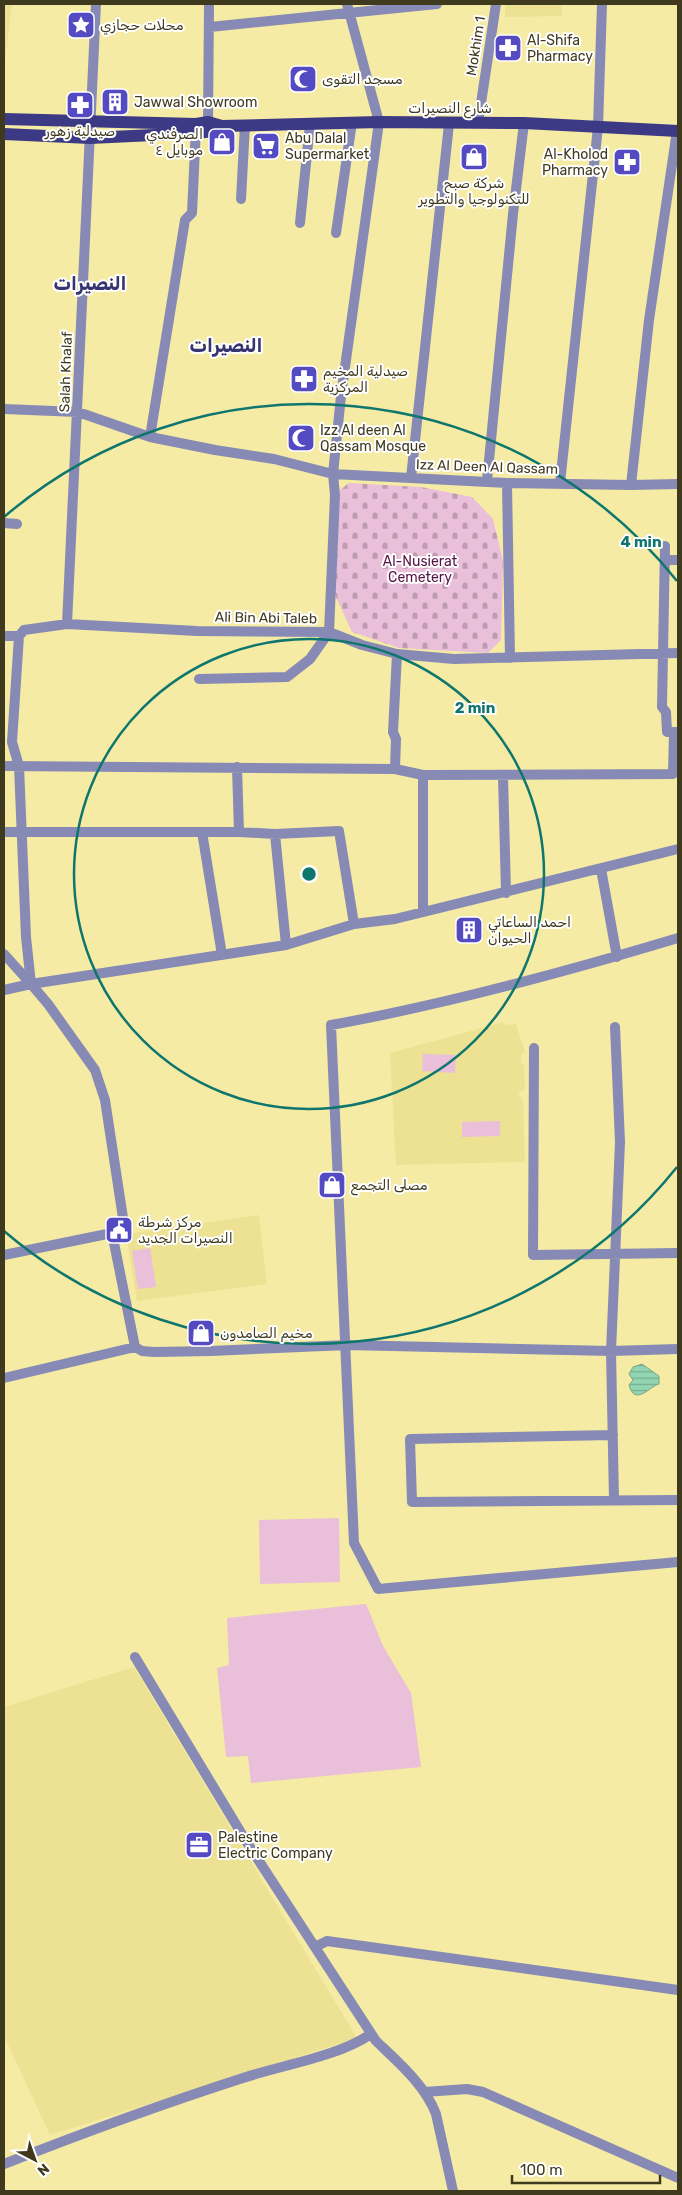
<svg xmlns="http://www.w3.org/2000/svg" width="682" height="2195" font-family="Rubik,Vazirmatn,sans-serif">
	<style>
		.built { fill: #ede193 }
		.cemetery { fill: url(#cemetery-stones) }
		.garden { fill: #e9bfd9 }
		.water { fill: url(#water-rules); stroke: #79a686 }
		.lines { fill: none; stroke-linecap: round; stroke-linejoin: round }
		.minor { stroke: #878ab5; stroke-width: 10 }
		.major { stroke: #3d3a85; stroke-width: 12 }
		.ring { fill: none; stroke: #0f766e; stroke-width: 2.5 }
		.labels { text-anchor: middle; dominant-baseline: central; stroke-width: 4; stroke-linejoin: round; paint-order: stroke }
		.poi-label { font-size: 14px; fill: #3f3a1e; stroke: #fff; text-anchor: start }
		.street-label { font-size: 14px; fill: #3f3a1e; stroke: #fff }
		.park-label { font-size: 14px; fill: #571344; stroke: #fff }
		.district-label { font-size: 19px; font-weight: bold; fill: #363571; stroke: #fff }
		.centre { fill: #0f766e; stroke: #fff; stroke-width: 2.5 }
		.ring-label { font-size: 15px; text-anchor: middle; font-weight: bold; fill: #0f766e; stroke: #fff; stroke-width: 4; stroke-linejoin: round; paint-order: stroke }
	</style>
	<defs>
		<pattern id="cemetery-stones" width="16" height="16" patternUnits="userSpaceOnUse" patternTransform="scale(1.25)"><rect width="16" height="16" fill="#e9bfd9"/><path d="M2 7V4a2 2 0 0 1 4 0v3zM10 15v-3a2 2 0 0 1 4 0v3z" fill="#be9caf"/></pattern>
		<pattern id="water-rules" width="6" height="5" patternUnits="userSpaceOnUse" patternTransform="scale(1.25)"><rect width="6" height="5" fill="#92d5b2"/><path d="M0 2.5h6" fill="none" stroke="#79ae90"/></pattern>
	</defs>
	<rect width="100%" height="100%" fill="#f5eba5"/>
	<path class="built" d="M4,4H12L4,69Z
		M505,4H562V16L505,17Z
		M504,1022L506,1025L516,1024L525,1052L521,1054V1063L524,1064L525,1089L518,1093L523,1100L525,1162L396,1165L390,1053Z
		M259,1215L267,1284L137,1301L126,1234Z
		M134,1667L357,2038L50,2135L4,2036V1707Z"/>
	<path class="cemetery" d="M349,483L421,487L472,497L493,519L503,561L501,640L488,653L399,648L352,632L335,595L340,490Z"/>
	<path class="garden" d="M423,1054L456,1055L455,1073L422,1071Z
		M500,1121V1136L462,1137V1122Z
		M150,1248L156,1287L138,1289L132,1251Z
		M339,1518L340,1582L260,1584L259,1520Z
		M366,1604L383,1646L411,1693L421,1767L251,1783L248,1756L226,1757L217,1668L229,1665L227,1618Z"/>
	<path class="water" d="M642,1364L659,1376V1384C650,1386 635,1407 629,1385L633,1380L629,1374L633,1367Z"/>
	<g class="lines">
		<path class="minor" d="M210,27L437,4
			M208,122L209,4
			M478,123L496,4
			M241,199L245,125
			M300,223L310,124
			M336,233L352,122
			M4,409L78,412L150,437L215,450L274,459L333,474L507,483L631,485L678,484
			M150,437L185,220L192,213L196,127
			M411,478L449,124
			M487,481L513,214L524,123
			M507,483L510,658
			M560,483L598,127L602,4
			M631,485L649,320L677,131
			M4,523L17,524
			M665,546L662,707L666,712L667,732H678
			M665,560H678
			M67,624C78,417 88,210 96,4
			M4,636H19L24,630L67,624L197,631L329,632L362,645L397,654L454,659L678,653
			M19,636L12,742L19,766L26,937L31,984L48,1004L95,1070L105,1100L125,1231L112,1233L135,1347L142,1351L154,1352L211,1351L347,1345L611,1351L678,1349
			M199,679L287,677L310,659L329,632L335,495L333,474L341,396L379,122L347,4
			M4,766L395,769L423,775L673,774L674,732
			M237,767L239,832
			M395,769L396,739L393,732L397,654
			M423,775V912
			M503,776L506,893
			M4,832H239L275,834L339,831L354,924
			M202,832L222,955
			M275,834L286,945
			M601,869L617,957
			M678,938C565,972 448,1004 331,1025L354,1543L378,1589L678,1562
			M4,954L31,984
			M4,990L31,984L286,945L354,924L395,919L678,849
			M534,1048L533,1255L678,1253
			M4,1255L112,1233
			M4,1378L135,1347
			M613,1435L410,1439L412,1502L678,1500
			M614,1500L611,1351L620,1142L615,1027
			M135,1657L246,1841L376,2041C398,2062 425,2085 436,2114L453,2191
			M315,1947L327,1941L678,1990
			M424,2092L467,2089L483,2092L678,2178
			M4,2164C83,2133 162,2104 243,2078C282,2065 337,2057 371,2034"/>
		<path class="major" d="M4,119L196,124L208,122L222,126L379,122L524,123L678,131
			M4,134L90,138L196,133L214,131L222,126"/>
	</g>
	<g class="ring">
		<circle cx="309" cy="874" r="235"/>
		<path d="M677 1167A470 470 0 0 1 4 1231M4 517A470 470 0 0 1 677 581"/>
	</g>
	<defs>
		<symbol id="sight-square" viewBox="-11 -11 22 22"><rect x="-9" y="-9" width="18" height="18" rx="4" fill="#544ac2" stroke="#fff"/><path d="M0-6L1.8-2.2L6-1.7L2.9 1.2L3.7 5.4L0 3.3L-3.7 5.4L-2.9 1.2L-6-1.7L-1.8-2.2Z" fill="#fff"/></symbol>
		<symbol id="pharmacy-square" viewBox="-11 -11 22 22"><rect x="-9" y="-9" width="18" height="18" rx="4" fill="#544ac2" stroke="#fff"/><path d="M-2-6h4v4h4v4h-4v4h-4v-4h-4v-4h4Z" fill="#fff"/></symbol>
		<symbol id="mosque-square" viewBox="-11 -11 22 22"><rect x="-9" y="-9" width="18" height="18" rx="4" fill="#544ac2" stroke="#fff"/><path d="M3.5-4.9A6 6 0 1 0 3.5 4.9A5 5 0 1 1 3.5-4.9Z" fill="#fff"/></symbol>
		<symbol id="building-square" viewBox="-11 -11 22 22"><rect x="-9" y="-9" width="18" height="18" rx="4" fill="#544ac2" stroke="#fff"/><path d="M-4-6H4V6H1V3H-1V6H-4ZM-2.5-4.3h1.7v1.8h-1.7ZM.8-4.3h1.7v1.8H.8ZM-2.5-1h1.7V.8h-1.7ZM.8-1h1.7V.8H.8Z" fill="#fff"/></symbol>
		<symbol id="shop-square" viewBox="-11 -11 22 22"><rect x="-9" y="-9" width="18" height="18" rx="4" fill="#544ac2" stroke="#fff"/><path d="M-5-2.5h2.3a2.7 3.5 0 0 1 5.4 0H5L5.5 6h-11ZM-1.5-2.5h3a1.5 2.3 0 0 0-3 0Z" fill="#fff"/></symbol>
		<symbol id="supermarket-square" viewBox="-11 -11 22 22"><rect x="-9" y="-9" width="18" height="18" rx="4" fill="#544ac2" stroke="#fff"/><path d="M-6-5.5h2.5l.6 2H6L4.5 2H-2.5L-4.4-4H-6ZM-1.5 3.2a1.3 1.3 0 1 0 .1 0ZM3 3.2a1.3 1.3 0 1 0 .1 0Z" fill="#fff"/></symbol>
		<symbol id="civic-square" viewBox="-11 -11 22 22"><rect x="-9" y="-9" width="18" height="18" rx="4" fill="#544ac2" stroke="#fff"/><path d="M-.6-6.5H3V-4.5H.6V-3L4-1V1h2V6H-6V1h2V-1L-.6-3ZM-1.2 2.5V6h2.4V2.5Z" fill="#fff"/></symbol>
		<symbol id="office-square" viewBox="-11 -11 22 22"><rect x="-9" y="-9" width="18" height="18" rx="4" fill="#544ac2" stroke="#fff"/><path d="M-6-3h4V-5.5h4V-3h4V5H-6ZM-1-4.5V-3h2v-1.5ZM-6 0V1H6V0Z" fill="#fff"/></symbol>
	</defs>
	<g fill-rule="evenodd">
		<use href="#sight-square" x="65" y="9" width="32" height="32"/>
		<use href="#pharmacy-square" x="492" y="32" width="32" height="32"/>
		<use href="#mosque-square" x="287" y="63" width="32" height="32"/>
		<use href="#building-square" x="99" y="86" width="32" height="32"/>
		<use href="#pharmacy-square" x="64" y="89" width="32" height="32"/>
		<use href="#shop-square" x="206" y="126" width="32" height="32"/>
		<use href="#supermarket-square" x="250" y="130" width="32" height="32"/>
		<use href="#shop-square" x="458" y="141" width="32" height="32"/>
		<use href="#pharmacy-square" x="611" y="146" width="32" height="32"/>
		<use href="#pharmacy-square" x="288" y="363" width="32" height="32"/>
		<use href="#mosque-square" x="285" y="422" width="32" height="32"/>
		<use href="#building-square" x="453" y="914" width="32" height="32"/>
		<use href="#shop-square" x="316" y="1169" width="32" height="32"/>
		<use href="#civic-square" x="103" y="1214" width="32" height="32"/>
		<use href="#shop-square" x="185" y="1317" width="32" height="32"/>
		<use href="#office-square" x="183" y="1829" width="32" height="32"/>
	</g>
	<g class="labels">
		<g class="poi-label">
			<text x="100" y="25">محلات حجازي</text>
			<text x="527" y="40">Al-Shifa<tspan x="527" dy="16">Pharmacy</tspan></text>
			<text x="322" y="79">مسجد التقوى</text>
			<text x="134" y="102">Jawwal Showroom</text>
			<text x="80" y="131" text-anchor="middle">صيدلية زهور</text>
			<text x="203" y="134" text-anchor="end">الصرفندي<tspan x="203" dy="16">موبايل ٤</tspan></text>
			<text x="285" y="138">Abu Dalal<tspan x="285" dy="16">Supermarket</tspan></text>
			<text x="608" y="154" text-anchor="end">Al-Kholod<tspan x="608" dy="16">Pharmacy</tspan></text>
			<text x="474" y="183" text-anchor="middle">شركة صبح<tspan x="474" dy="16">للتكنولوجيا والتطوير</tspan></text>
			<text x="323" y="371">صيدلية المخيم<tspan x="323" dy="16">المركزية</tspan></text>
			<text x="320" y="430">Izz Al deen Al<tspan x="320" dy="16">Qassam Mosque</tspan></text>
			<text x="488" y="922">احمد الساعاتي<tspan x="488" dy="16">الحيوان</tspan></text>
			<text x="351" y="1185">مصلى التجمع</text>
			<text x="138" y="1222">مركز شرطة<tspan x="138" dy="16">النصيرات الجديد</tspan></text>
			<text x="220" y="1333">مخيم الصامدون</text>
			<text x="218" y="1837">Palestine<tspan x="218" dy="16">Electric Company</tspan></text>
		</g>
		<g class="street-label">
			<text transform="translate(476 46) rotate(-81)">Mokhim 1</text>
			<text x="450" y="108">شارع النصيرات</text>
			<text transform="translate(66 372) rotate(-88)">Salah Khalaf</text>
			<text transform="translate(487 467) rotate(2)">Izz Al Deen Al Qassam</text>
			<text transform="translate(266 618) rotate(1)">Ali Bin Abi Taleb</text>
		</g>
		<g class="park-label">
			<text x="420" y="561">Al-Nusierat<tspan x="420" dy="16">Cemetery</tspan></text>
		</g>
		<g class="district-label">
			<text x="90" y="283">النصيرات</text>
			<text x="226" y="345">النصيرات</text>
		</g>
	</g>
	<circle cx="309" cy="874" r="8" class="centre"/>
	<g class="ring-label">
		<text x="641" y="547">4 min</text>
		<text x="475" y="713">2 min</text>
	</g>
	<rect width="682" height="2195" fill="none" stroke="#3f3a1e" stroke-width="10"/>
	<g transform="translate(35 2160) rotate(139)" stroke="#ffffff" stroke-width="4" paint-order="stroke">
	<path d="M0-4L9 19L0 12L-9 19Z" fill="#3f3a1e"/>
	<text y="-8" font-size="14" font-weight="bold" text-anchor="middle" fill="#3f3a1e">N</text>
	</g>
	<path d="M512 2175v8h148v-8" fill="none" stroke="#3f3a1e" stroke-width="2.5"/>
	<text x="520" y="2175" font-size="15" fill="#3f3a1e" stroke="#ffffff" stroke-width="4" paint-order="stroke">100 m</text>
</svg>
